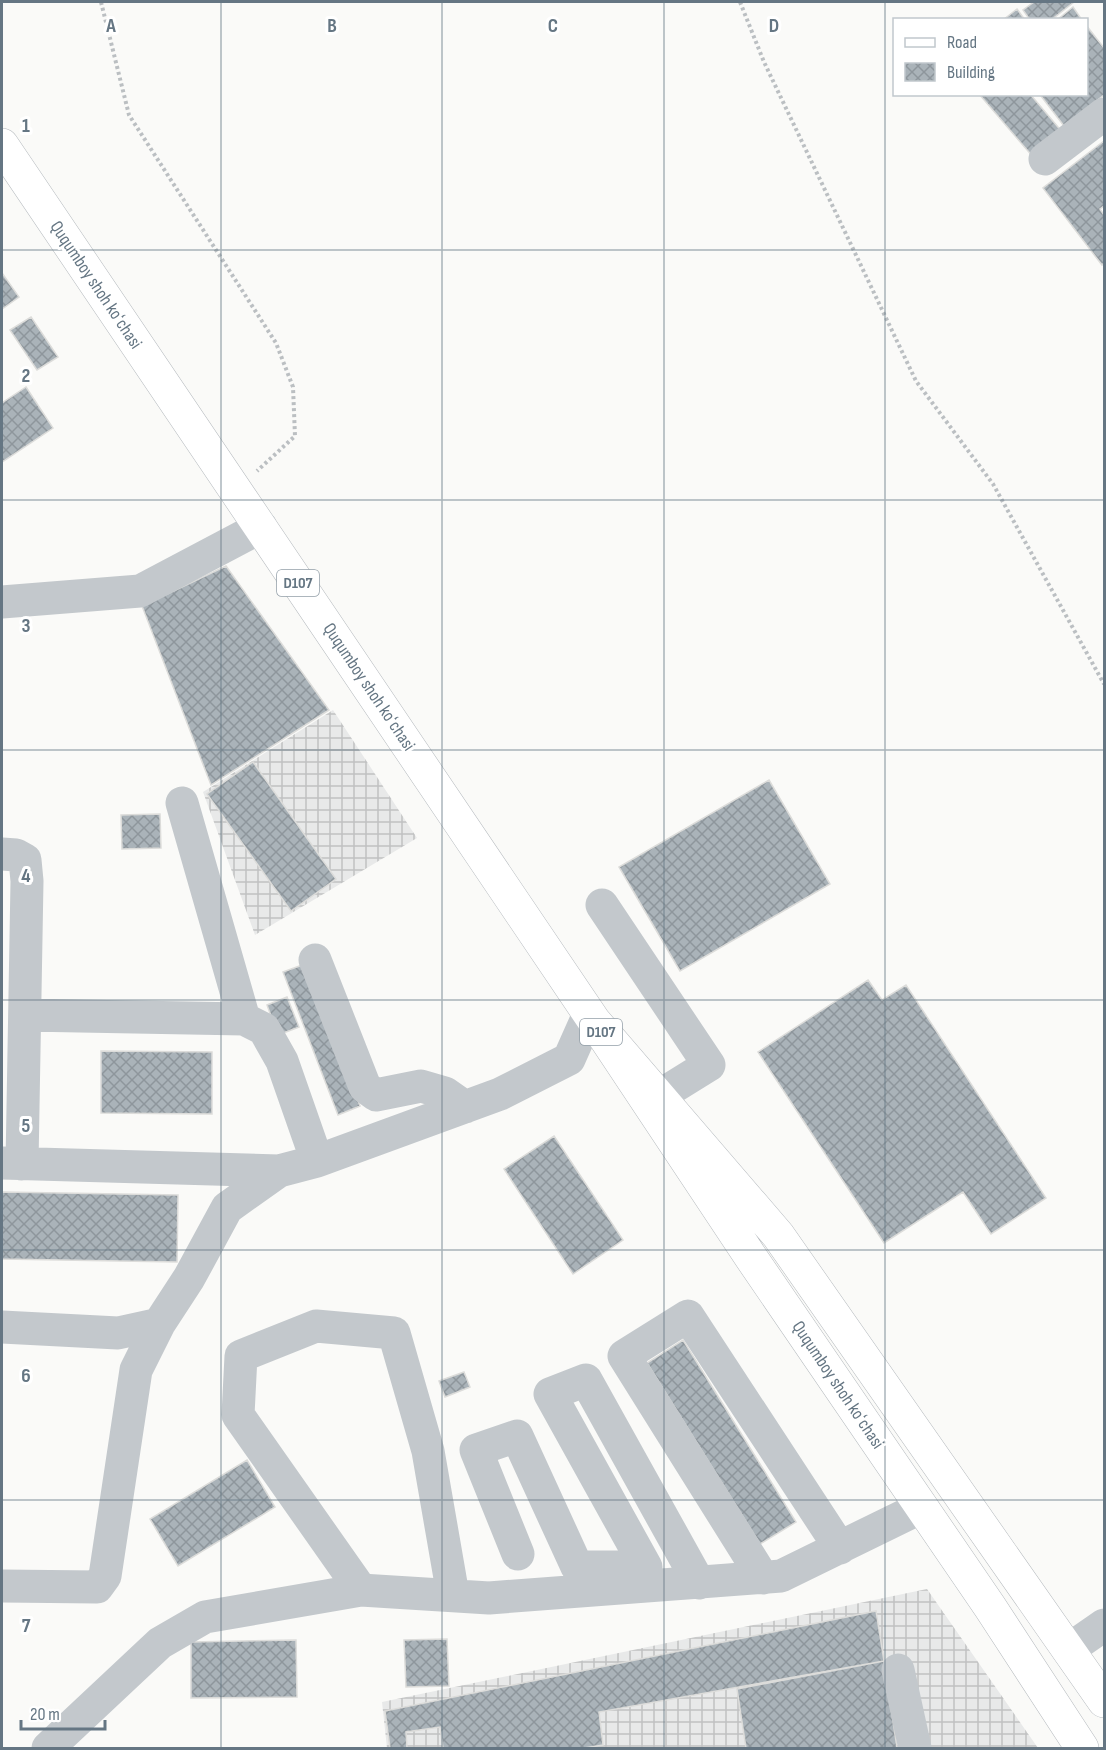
<svg xmlns="http://www.w3.org/2000/svg" width="1106" height="1750" font-family="'Sofia Sans Condensed',sans-serif">
	<style>
		.industrial { fill: url(#industrial-grid) }
		.building { fill: url(#building-cross-hatch); stroke: #dcdcda; stroke-width: 1.5 }
		.lines { fill: none; stroke-linecap: round; stroke-linejoin: round }
		.major-casing { stroke: #b5babe; stroke-width: 34 }
		.path { stroke: #bbbfc2; stroke-width: 4; stroke-dasharray: 3 3; stroke-linecap: butt }
		.minor { stroke: #c3c8cc; stroke-width: 33 }
		.major { stroke: #fff; stroke-width: 33 }
		.grid { fill: none; stroke: #657683; stroke-width: 1.5; stroke-opacity: 0.55 }
		.labels { text-anchor: middle; dominant-baseline: central; stroke-width: 6; stroke-linejoin: round; paint-order: stroke }
		.shield { fill: #fff; stroke: #939fa8; stroke-width: 1.5 }
		.shield-label { font-size: 16px; font-weight: bold; fill: #657683 }
		.street-label { font-size: 18px; fill: #657683; stroke: #fff }
		.grid-label { font-size: 20px; text-anchor: middle; font-weight: bold; fill: #657683; stroke: #fff; stroke-width: 6; stroke-linejoin: round; paint-order: stroke }
	</style>
	<defs>
		<pattern id="industrial-grid" width="8" height="8" patternUnits="userSpaceOnUse" patternTransform="scale(1.5)"><rect width="8" height="8" fill="#e8e9e9"/><path d="M0 4h8M4 0v8" fill="none" stroke="#c0c1c2"/></pattern>
		<pattern id="building-cross-hatch" width="8" height="8" patternUnits="userSpaceOnUse" patternTransform="scale(1.5)"><rect width="8" height="8" fill="#aab3b9"/><path d="M0 0l8 8M0 8l8-8" fill="none" stroke="#8e969c"/></pattern>
	</defs>
	<rect width="100%" height="100%" fill="#fafaf8"/>
	<path class="industrial" d="M333,710L417,838L255,935L203,792Z
		M927,1589L1038,1748H387L382,1702Z"/>
	<path class="building" d="M1034,2H1074L1051,20H1030L1023,10Z
		M1073,7L1082,20H1057Z
		M1017,9L1025,20H1003Z
		M1086,25L1104,48V95L1064,126L1041,96L1043,94H1086Z
		M979,94H1030L1063,133L1034,158Z
		M1104,141V206L1100,209L1104,215V263L1102,265L1043,188Z
		M2,273L19,297L2,309Z
		M31,317L58,357L37,370L10,330Z
		M26,387L53,428L2,462V403Z
		M226,566L329,710L211,785L142,606Z
		M253,762L336,879L291,911L207,794Z
		M769,780L830,884L680,971L619,867Z
		M160,814L161,848L122,849L121,815Z
		M305,964L360,1106L338,1115L283,972Z
		M868,980L882,1000L906,985L1046,1198L991,1234L963,1192L884,1243L758,1052Z
		M287,997L299,1027L278,1035L267,1005Z
		M101,1051L212,1052V1114L101,1113Z
		M554,1136L623,1240L573,1274L504,1169Z
		M2,1192L178,1195L177,1262L2,1259Z
		M683,1340L796,1522L760,1544L647,1363Z
		M464,1372L470,1387L445,1397L439,1381Z
		M247,1460L275,1507L178,1566L150,1519Z
		M876,1611L884,1661L599,1712L603,1745L584,1748H443L440,1727L406,1732L407,1748H390L385,1711Z
		M447,1639L449,1686L406,1687L404,1640Z
		M296,1640L297,1697L191,1698V1642Z
		M884,1661L897,1748H746L737,1689Z"/>
	<g class="lines">
		<defs>
			<path id="major" d="M2,145L594,1021
				M1082,1748L990,1607L750,1256L594,1021L778,1235L1104,1701"/>
		</defs>
		<use href="#major" class="major-casing"/>
		<path class="path" d="M101,2L129,115L276,343L293,387L295,436L257,471
			M740,2L764,62L916,381L993,484L1104,684"/>
		<path class="minor" d="M1045,159L1104,114
			M2,602L140,591L261,527
			M182,803L244,1019
			M2,854L16,855L25,860L27,881L22,1164
			M602,905L709,1065L659,1096
			M315,960L365,1087L376,1095L421,1086L445,1093L465,1107
			M25,1015L244,1019L264,1029L282,1061L317,1161
			M2,1163L279,1171L317,1161L500,1094L569,1059L589,1014
			M2,1327L118,1333L159,1324
			M518,1554L476,1450L517,1436L577,1567H646L550,1394L586,1380L699,1583
			M763,1578L624,1356L688,1316L840,1548
			M2,1586L97,1587L105,1576L136,1370L159,1324L189,1278L227,1208L279,1171
			M453,1595L428,1451L394,1333L316,1326L241,1356L238,1415L361,1590L489,1598L781,1576L922,1507
			M1068,1650L1104,1625
			M898,1670L915,1748
			M48,1748L160,1643L205,1617L361,1590"/>
		<use href="#major" class="major"/>
	</g>
	<path class="grid" d="M221,2V1748M442,2V1748M664,2V1748M885,2V1748M2,250H1104M2,500H1104M2,750H1104M2,1000H1104M2,1250H1104M2,1500H1104"/>
	<g class="labels">
		<g class="shield">
			<rect x="277" y="570" width="42" height="26" rx="4.5"/>
			<rect x="580" y="1019" width="42" height="26" rx="4.5"/>
		</g>
		<g class="shield-label">
			<text x="298" y="583">D107</text>
			<text x="601" y="1032">D107</text>
		</g>
		<g class="street-label">
			<text transform="translate(96 285) rotate(56)">Ququmboy shoh koʻchasi</text>
			<text transform="translate(369 687) rotate(56)">Ququmboy shoh koʻchasi</text>
			<text transform="translate(838 1385) rotate(56)">Ququmboy shoh koʻchasi</text>
		</g>
	</g>
	<g class="grid-label">
		<text x="111" y="32">A</text>
		<text x="332" y="32">B</text>
		<text x="553" y="32">C</text>
		<text x="774" y="32">D</text>
		<text x="26" y="132">1</text>
		<text x="26" y="382">2</text>
		<text x="26" y="632">3</text>
		<text x="26" y="882">4</text>
		<text x="26" y="1132">5</text>
		<text x="26" y="1382">6</text>
		<text x="26" y="1632">7</text>
	</g>
	<rect width="1106" height="1750" fill="none" stroke="#657683" stroke-width="6"/>
	<rect x="893" y="18" width="195" height="78" fill="#ffffff" stroke="#c1c8cd" stroke-width="1.5"/>
	<rect x="905" y="38" width="30" height="9" fill="#ffffff" stroke="#c1c8cd" stroke-width="1.5"/>
	<text x="947" y="48" font-size="18" fill="#657683">Road</text>
	<rect x="905" y="63" width="30" height="18" fill="url(#building-cross-hatch)" stroke="#c1c8cd" stroke-width="1.5"/>
	<text x="947" y="78" font-size="18" fill="#657683">Building</text>
	<path d="M21 1720v9h84v-9" fill="none" stroke="#657683" stroke-width="3"/>
	<text x="30" y="1720" font-size="18" fill="#657683" stroke="#ffffff" stroke-width="4.5" paint-order="stroke">20 m</text>
</svg>
